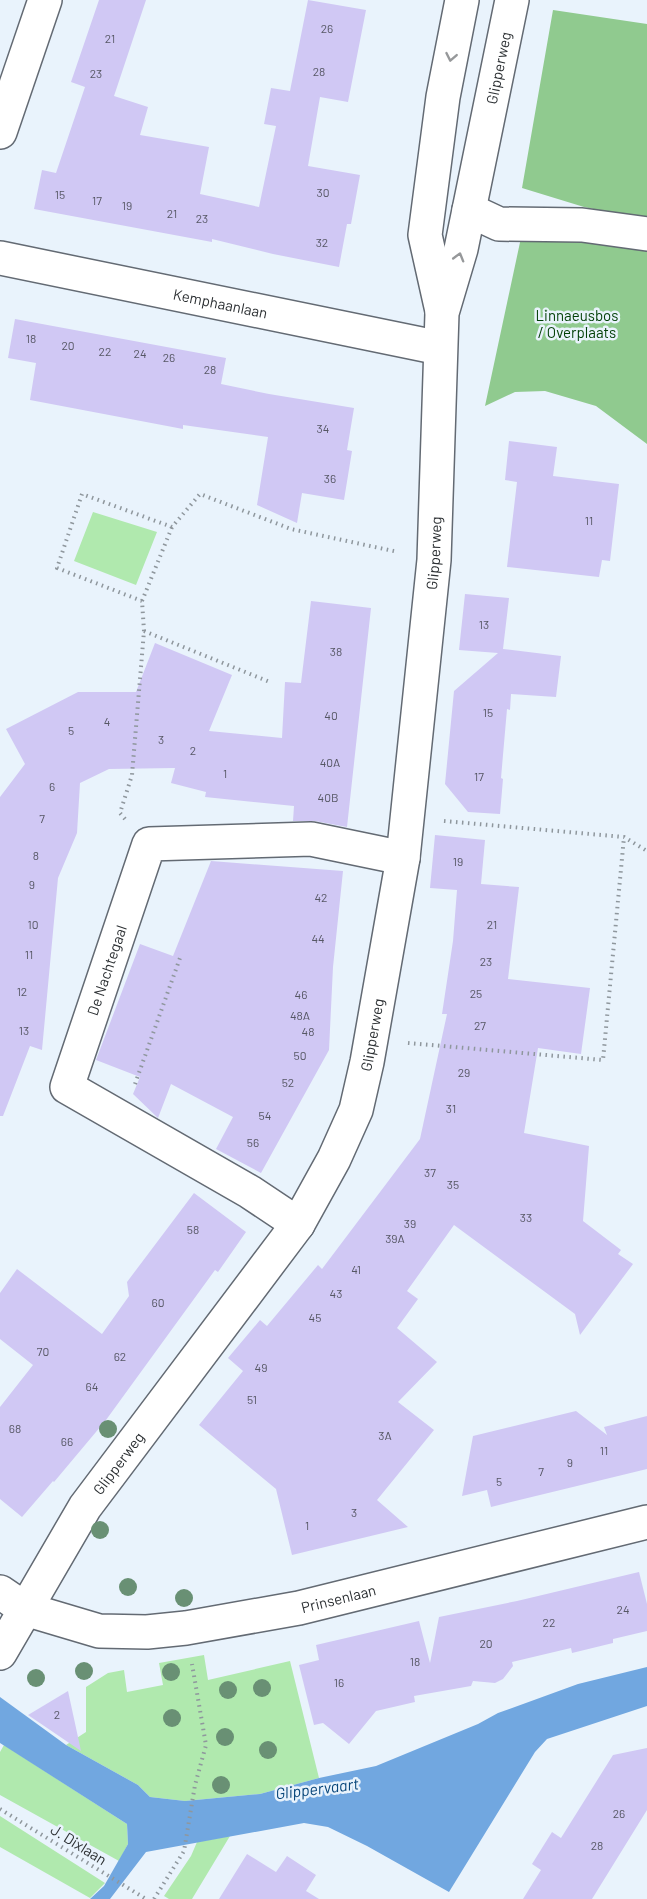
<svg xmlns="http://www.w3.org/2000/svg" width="647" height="1899" font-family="Barlow,sans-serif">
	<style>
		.green { fill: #b0e9ae }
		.forest { fill: #90ca8f }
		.water { fill: #71a7e0 }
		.building { fill: #d0c8f4 }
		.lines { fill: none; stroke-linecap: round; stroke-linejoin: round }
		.minor-casing { stroke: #636a73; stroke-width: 36 }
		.path { stroke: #8f979d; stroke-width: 4; stroke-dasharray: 1.5 4.5; stroke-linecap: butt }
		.minor { stroke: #fff; stroke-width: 33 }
		.tree { fill: #699074 }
		.oneway { stroke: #96989a }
		.labels { text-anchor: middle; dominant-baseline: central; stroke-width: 5; stroke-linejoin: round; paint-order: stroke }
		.number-label { font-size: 12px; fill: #565764 }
		.street-label { font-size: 15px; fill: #2d3134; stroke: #e9f3fc }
		.park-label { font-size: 15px; fill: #003f05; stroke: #e9f3fc }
		.water-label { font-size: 16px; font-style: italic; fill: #08467a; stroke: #e9f3fc }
	</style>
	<rect width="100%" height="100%" fill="#e9f3fc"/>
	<path class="green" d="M93,512L157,532L136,585L74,561Z
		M204,1655L208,1680L290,1661L319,1778L260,1794L185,1801L150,1797L138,1785L66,1745L86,1732V1687L108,1673L124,1670L127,1692L163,1685L159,1663Z
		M4,1745L127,1824L128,1844L119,1861L0,1795V1752Z
		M0,1816L105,1883L90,1898L0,1847Z
		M230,1836L192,1899H169L164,1896L191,1856L197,1842Z"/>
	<path class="forest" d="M553,10L647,24V220L584,207L522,188Z
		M522,233L647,243V444L596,406L545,391L515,392L485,406Z"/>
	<path class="water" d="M647,1667V1706L547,1739L535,1752L449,1892L367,1846L328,1827L304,1823L146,1852L110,1899H90L104,1886L128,1844L127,1824L0,1743V1697L66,1745L138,1785L150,1797L185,1801L260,1794L319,1778L376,1766L478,1724L498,1713L578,1684Z"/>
	<path class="building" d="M99,0H146L114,96L148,107L140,135L209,147L200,194L259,207L276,126L264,124L271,88L290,91L308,0L366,10L348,102L320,97L308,166L360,175L351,224H347L339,267L273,254L212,239V242L34,209L42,170L56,173L85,87L71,82Z
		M15,319L226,358L221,384L269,394L354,408L347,450L352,451L344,500L302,493L297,523L257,505L268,437L183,425V429L30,400L36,363L8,358Z
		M509,441L557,447L553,476L619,484L610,561L602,560L599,577L507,567L517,482L505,480Z
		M465,594L509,598L503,649L561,656L556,697L511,694L510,710L507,709L501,778L503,779L500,814L468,812L445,784L454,691L498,653L459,650Z
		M311,601L371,608L347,827L315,821H293L294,806L205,797L206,792L171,783L175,768L109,769L80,783L77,833L58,878L42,1050L30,1046L3,1116H0V797L25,764L6,729L78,692H136L155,643L232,675L209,731L282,738L285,682L301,683Z
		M435,835L485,840L481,884L519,887L508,979L590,988L581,1054L538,1048L524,1133L589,1146L583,1221L621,1250L618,1254L633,1264L580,1335L575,1314L454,1225L407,1291L418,1299L397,1328L437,1362L398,1402L434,1430L377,1500L408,1527L292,1555L276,1489L199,1425L243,1371L228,1358L260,1320L267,1326L318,1265L322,1269L420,1139L447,1014H442L453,941L457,890L430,888Z
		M211,861L343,871L333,967L329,1050L261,1173L216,1149L233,1117L171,1084L158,1118L133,1094L140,1077L96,1060L140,944L173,956Z
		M194,1193L246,1232L218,1272L215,1270L106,1420L54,1482L53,1481L22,1517L0,1499V1407L33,1365L0,1339V1293L17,1269L102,1334L129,1296L127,1282Z
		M576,1411L607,1435L604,1427L647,1416V1469L491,1507L487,1490L462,1496L473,1436Z
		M639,1572L647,1604V1631L613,1639V1643L572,1653L571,1648L512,1662L513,1666L503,1679L495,1683L473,1681L471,1686L414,1696L415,1702L376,1711L349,1744L323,1723L314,1725L299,1665L319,1660L316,1645L419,1621L430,1663L439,1617L517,1601Z
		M68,1691L81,1751L28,1715Z
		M647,1748V1810L592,1899H523L541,1870L532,1864L552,1832L561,1838L613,1755Z
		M247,1854L276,1872L287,1856L316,1875L306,1891L319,1899H219Z"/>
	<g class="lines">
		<defs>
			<g id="minor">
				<path d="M0,132L45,0"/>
				<path d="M469,210L499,224L582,225L647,234"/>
				<path id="s1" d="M0,258L440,348"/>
				<path d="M442,311L425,235L443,97L462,0"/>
				<path id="s2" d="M298,1224L250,1192L67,1087L149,844L311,839L403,858"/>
				<path id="s3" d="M0,1592L25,1609L99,1631L147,1632L186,1628L299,1608L647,1522"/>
				<path id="s4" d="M0,1653L85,1507L298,1224L334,1159L356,1110L367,1062L403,858L434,560L442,313L461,249L512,0"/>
			</g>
		</defs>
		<use href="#minor" class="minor-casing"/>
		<path class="path" d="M142,601L172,527
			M144,631L270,682
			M125,819L120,813L132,775L144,631L142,601L57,568L82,494L172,527L200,494L291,529L398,552
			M444,821L624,837L647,851
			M408,1043L603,1060L624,837
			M135,1084L180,958
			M0,1809L146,1899
			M154,1899L184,1851L195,1785L206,1745L192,1664"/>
		<use href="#minor" class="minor"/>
	</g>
	<g class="tree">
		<circle cx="108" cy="1429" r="9"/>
		<circle cx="100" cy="1530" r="9"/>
		<circle cx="128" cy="1587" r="9"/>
		<circle cx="184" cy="1598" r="9"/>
		<circle cx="84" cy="1671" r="9"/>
		<circle cx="171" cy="1672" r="9"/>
		<circle cx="36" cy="1678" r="9"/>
		<circle cx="262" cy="1688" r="9"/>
		<circle cx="228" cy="1690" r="9"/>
		<circle cx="172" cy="1718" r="9"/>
		<circle cx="225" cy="1737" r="9"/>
		<circle cx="268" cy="1750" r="9"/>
		<circle cx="221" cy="1785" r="9"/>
	</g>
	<defs><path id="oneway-chevron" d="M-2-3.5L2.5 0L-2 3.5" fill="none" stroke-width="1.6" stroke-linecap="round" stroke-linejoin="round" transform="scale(1.5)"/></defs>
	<g class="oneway">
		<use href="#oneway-chevron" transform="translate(451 57) rotate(101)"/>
		<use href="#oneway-chevron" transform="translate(459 257) rotate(-74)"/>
	</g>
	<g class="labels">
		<g class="number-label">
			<text x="327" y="28">26</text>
			<text x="110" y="38">21</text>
			<text x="319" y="71">28</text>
			<text x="96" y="73">23</text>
			<text x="323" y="192">30</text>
			<text x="60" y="194">15</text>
			<text x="97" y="200">17</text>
			<text x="127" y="205">19</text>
			<text x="172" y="213">21</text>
			<text x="202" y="218">23</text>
			<text x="322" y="242">32</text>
			<text x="31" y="338">18</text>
			<text x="68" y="345">20</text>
			<text x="105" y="351">22</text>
			<text x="140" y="353">24</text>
			<text x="169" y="357">26</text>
			<text x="210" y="369">28</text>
			<text x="323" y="428">34</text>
			<text x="330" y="478">36</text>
			<text x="589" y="520">11</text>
			<text x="484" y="624">13</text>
			<text x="336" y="651">38</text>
			<text x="488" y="712">15</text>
			<text x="331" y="715">40</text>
			<text x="107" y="721">4</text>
			<text x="71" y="730">5</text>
			<text x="161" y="739">3</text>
			<text x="193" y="750">2</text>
			<text x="330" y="762">40A</text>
			<text x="225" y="773">1</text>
			<text x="479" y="776">17</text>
			<text x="52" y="786">6</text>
			<text x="328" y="797">40B</text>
			<text x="42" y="818">7</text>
			<text x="36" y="855">8</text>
			<text x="458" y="861">19</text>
			<text x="32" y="884">9</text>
			<text x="321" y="897">42</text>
			<text x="33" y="924">10</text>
			<text x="492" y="924">21</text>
			<text x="318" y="938">44</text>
			<text x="29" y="954">11</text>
			<text x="486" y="961">23</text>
			<text x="22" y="991">12</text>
			<text x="476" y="993">25</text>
			<text x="301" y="994">46</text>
			<text x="300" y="1015">48A</text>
			<text x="480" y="1025">27</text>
			<text x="24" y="1030">13</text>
			<text x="308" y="1031">48</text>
			<text x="300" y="1055">50</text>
			<text x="464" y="1072">29</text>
			<text x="288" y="1082">52</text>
			<text x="451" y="1108">31</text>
			<text x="265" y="1115">54</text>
			<text x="253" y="1142">56</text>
			<text x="430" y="1172">37</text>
			<text x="453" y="1184">35</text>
			<text x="526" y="1217">33</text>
			<text x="410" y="1223">39</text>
			<text x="193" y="1229">58</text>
			<text x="395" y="1238">39A</text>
			<text x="356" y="1269">41</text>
			<text x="336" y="1293">43</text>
			<text x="158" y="1302">60</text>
			<text x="315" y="1317">45</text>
			<text x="43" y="1351">70</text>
			<text x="120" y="1356">62</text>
			<text x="261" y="1367">49</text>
			<text x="92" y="1386">64</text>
			<text x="252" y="1399">51</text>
			<text x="15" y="1428">68</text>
			<text x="385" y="1435">3A</text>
			<text x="67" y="1441">66</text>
			<text x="604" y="1450">11</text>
			<text x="570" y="1462">9</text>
			<text x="541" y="1471">7</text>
			<text x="499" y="1481">5</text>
			<text x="354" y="1512">3</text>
			<text x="307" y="1525">1</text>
			<text x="623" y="1609">24</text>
			<text x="549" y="1622">22</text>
			<text x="486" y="1643">20</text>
			<text x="415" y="1661">18</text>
			<text x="339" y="1682">16</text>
			<text x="57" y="1714">2</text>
			<text x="619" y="1813">26</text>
			<text x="597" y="1845">28</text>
		</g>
		<g class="street-label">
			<text stroke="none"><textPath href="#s4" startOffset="1706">Glipperweg</textPath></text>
			<text stroke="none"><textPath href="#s1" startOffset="225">Kemphaanlaan</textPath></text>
			<text stroke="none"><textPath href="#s4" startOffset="1214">Glipperweg</textPath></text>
			<text stroke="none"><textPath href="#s2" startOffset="392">De Nachtegaal</textPath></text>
			<text stroke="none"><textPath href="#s4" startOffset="728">Glipperweg</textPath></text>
			<text stroke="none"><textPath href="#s4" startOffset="224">Glipperweg</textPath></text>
			<text stroke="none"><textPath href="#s3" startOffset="350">Prinsenlaan</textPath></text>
			<text transform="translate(79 1844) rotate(32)">J. Dixlaan</text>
		</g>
		<g class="park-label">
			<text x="577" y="315">Linnaeusbos<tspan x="577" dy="17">/ Overplaats</tspan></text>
		</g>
		<g class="water-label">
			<text transform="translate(317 1788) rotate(-7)">Glippervaart</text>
		</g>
	</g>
</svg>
